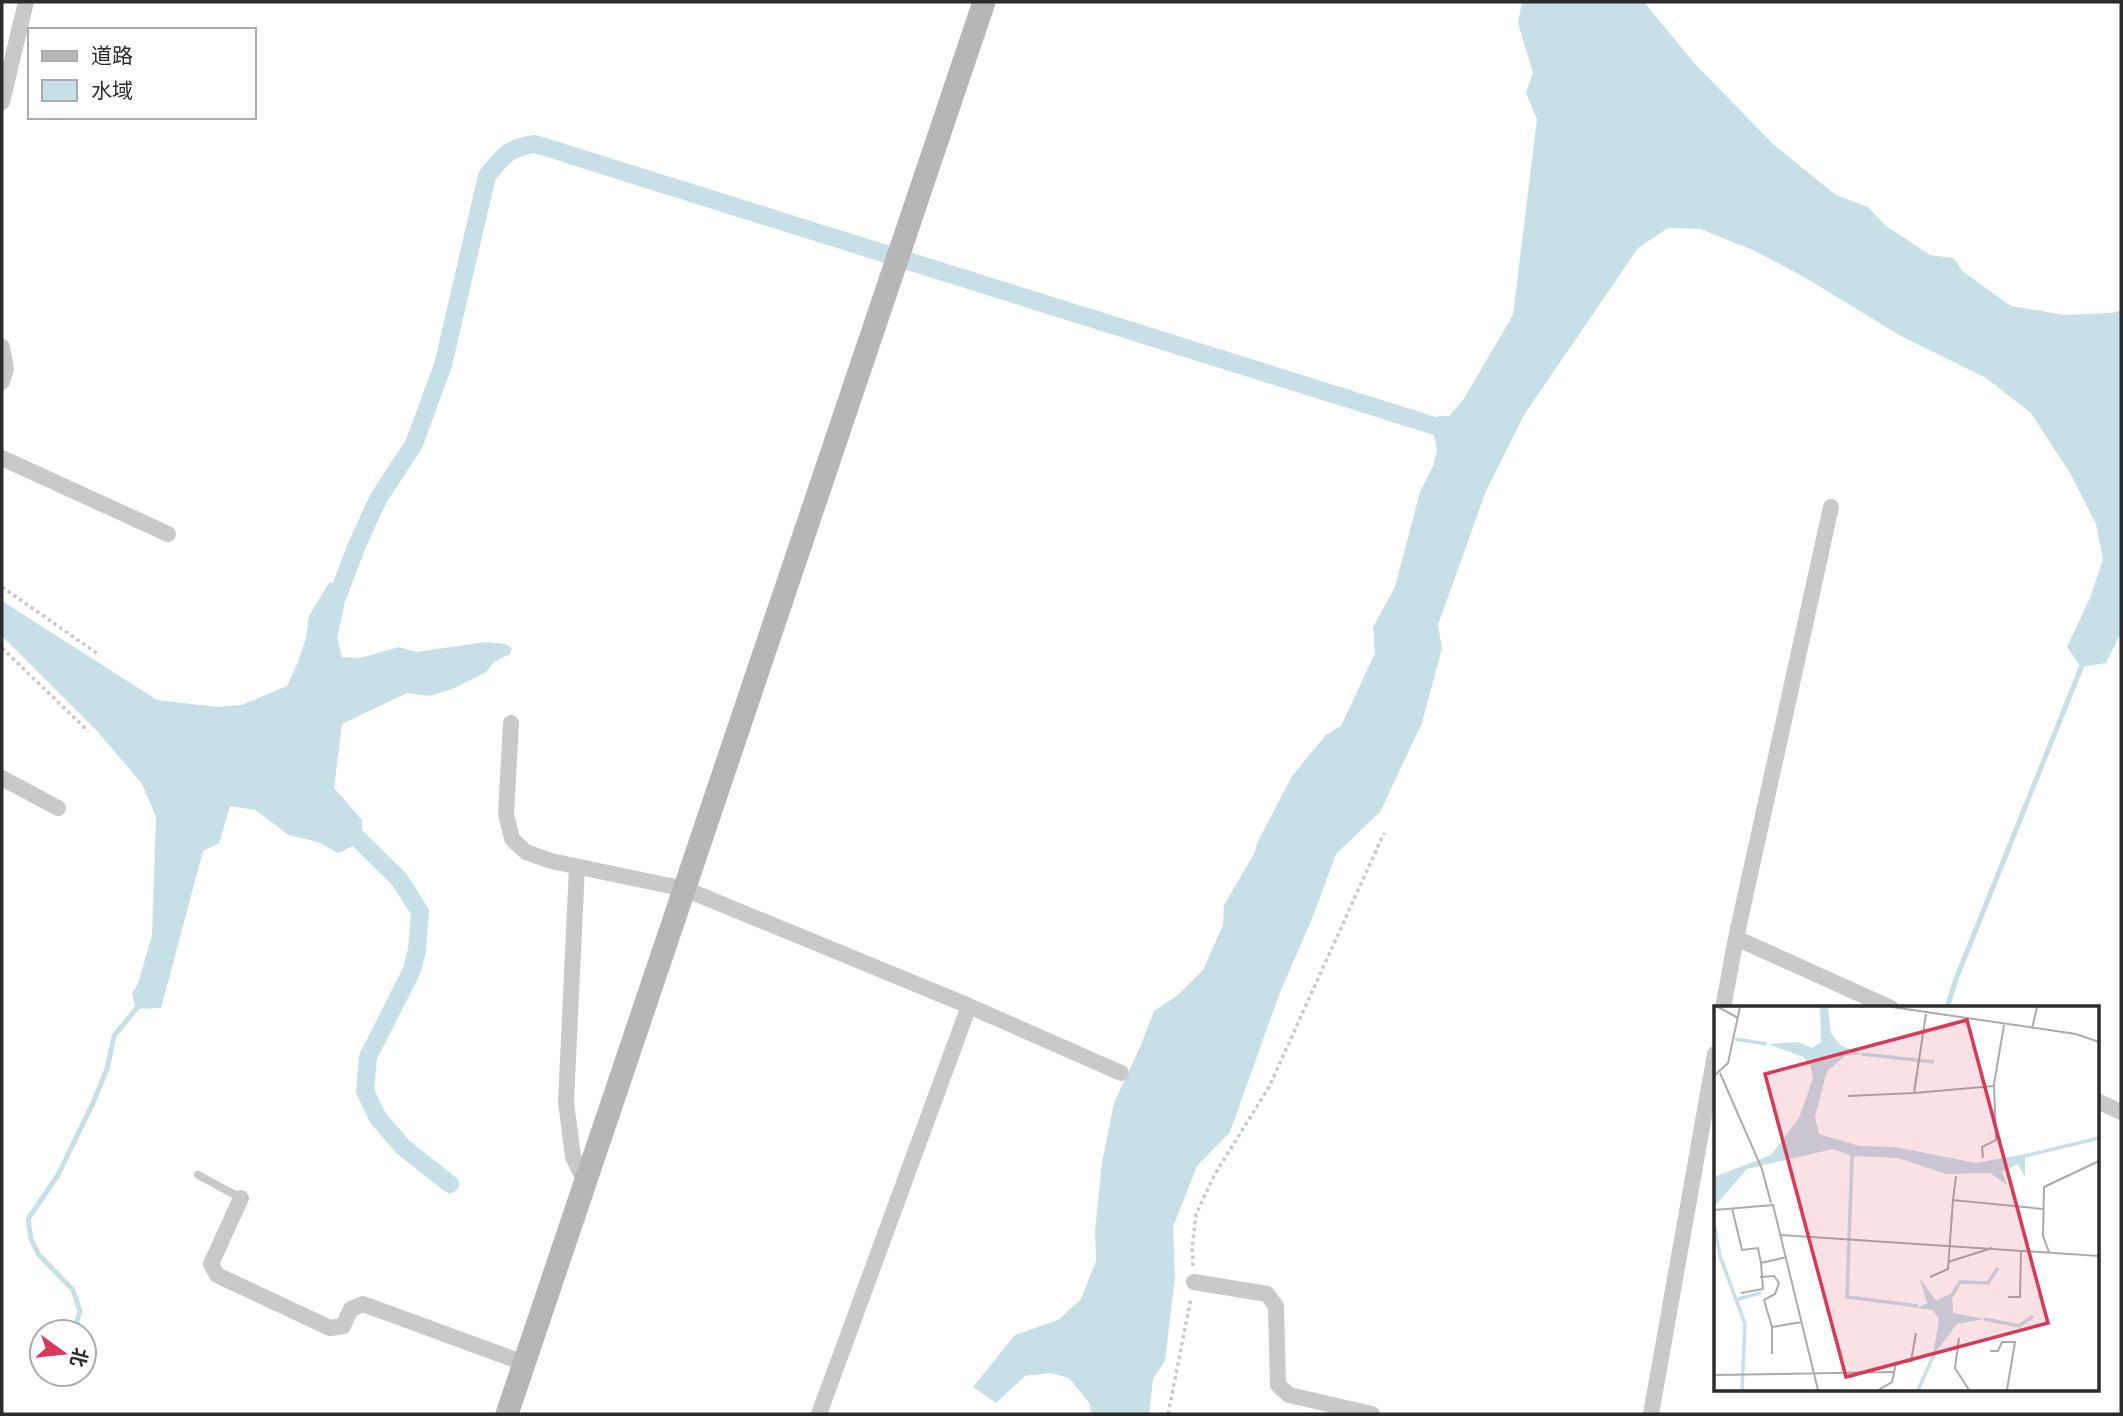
<svg xmlns="http://www.w3.org/2000/svg" width="2123" height="1416" font-family="Ubuntu,'Noto Sans SC',sans-serif">
	<style>
		.water { fill: #c7e0e8 }
		.lines { fill: none; stroke-linecap: round; stroke-linejoin: round }
		.stream { stroke: #c7e0e8; stroke-width: 5 }
		.canal { stroke: #c7e0e8; stroke-width: 18 }
		.path { stroke: #c9c9c9; stroke-width: 3.5; stroke-dasharray: 3.5 3.5; stroke-linecap: butt }
		.lane { stroke: #c9c9c9; stroke-width: 8 }
		.street { stroke: #c9c9c9; stroke-width: 16 }
		.secondary { stroke: #b6b6b6; stroke-width: 23 }
		.inset-river { fill: none; stroke: #c7e0e8; stroke-width: 3.5 }
		.inset-road { fill: none; stroke: #ababab; stroke-width: 2 }
		.view { fill: #d83959; fill-opacity: 0.15; stroke: #d83959; stroke-width: 3.5 }
		.inset-edge { fill: none; stroke: #2c2c2c; stroke-width: 3.5 }
	</style>
	<rect width="100%" height="100%" fill="#fff"/>
	<path class="water" d="M1522,2H1644L1694,63L1774,145L1836,195L1868,207L1886,226L1930,255L1954,258L1962,271L2011,306L2064,315L2112,313L2121,310V633L2106,663L2081,667L2067,647L2090,598L2103,559L2096,524L2070,473L2031,413L1986,378L1899,335L1806,278L1753,250L1700,229L1668,228L1638,248L1524,415L1486,491L1438,625L1442,648L1422,723L1380,812L1336,854L1312,919L1280,992L1230,1132L1197,1166L1173,1227L1175,1277L1165,1361L1153,1379L1149,1414H1091L1090,1404L1069,1378L1050,1373L1025,1376L996,1403L973,1387L1015,1335L1058,1320L1081,1299L1096,1261L1095,1231L1102,1163L1114,1103L1141,1045L1154,1011L1178,995L1203,970L1223,925L1224,905L1254,854L1258,841L1292,776L1326,735L1341,726L1375,653L1373,627L1395,587L1420,492L1433,466L1437,451L1432,425L1438,416H1449L1463,400L1513,315L1537,119L1526,93L1533,73L1518,23Z
		M343,582L344,607L337,638L342,657L360,658L399,647L417,652L485,642L505,644L512,648L510,654L494,662L486,672L452,689L430,696L407,693L342,724L334,788L362,820V842L338,853L318,842L289,835L255,810L230,806L219,843L203,851L161,1008L136,1009L132,993L138,984L152,935L156,817L142,784L97,731L2,636V601L157,700L217,707L242,705L287,686L298,662L306,638L309,616L329,583Z"/>
	<g class="lines">
		<path class="stream" d="M1947,1008L1956,979L2083,663
			M74,1331L80,1311L73,1290L39,1255L31,1239L28,1219L58,1175L93,1103L107,1069L114,1036L141,1003"/>
		<path class="canal" d="M335,603L357,545L378,499L414,444L443,365L487,176C503,156 509,147 535,144L1454,432
			M345,826L399,879L420,912L417,950L412,970L368,1057L365,1091L378,1118L403,1147L450,1184"/>
		<path class="path" d="M2,587L98,654
			M2,648L88,731
			M1193,1266L1192,1249L1196,1214L1215,1174L1269,1087L1384,833
			M1168,1414L1191,1298"/>
		<path class="lane" d="M198,1175L241,1198"/>
		<path class="street" d="M2,102L26,2
			M2,347L6,369L2,382
			M2,458L168,534
			M1831,507L1736,938L1891,1008
			M511,723L506,814L512,839L526,852L551,861L685,889L969,1006L819,1414
			M2,778L58,808
			M577,867L566,1102L573,1157L585,1182
			M969,1006L1121,1073
			M1723,1008L1736,938
			M2097,1101L2121,1112
			M241,1198L211,1264L217,1275L330,1328L343,1326L351,1309L363,1304L524,1363
			M1194,1282L1267,1294L1276,1306L1278,1385L1289,1395L1372,1414
			M1651,1414L1715,1054"/>
		<path class="secondary" d="M507,1414L984,2"/>
	</g>
	<g transform="translate(1714 1006)">
		<rect width="385" height="385" fill="#fff"/>
		<path d="M106,1H114L117,27L126,39L148,48L131,50L113,65L101,111L105,128L145,140L181,141L262,157L311,148V171L304,158L288,166L293,179L276,167L232,168L184,152L138,150L119,143L33,163L0,201V171L57,149L85,112L99,72L96,58L89,51L54,38L84,36L98,42L107,36ZM206,273L222,295L238,287L239,307L271,313L243,318L219,350L225,313L219,304L203,302L213,297Z" fill="#c7e0e8"/>
		<path class="inset-river" d="M21,33L53,38M148,48L220,56M138,149L133,291L204,300M311,150L385,132M0,217L6,250L31,318L28,384M237,291L246,276L274,277L284,262M24,293L47,287M270,313L305,320L319,310M204,384L221,346"/>
		<path class="inset-road" d="M4,1L24,12M178,1L362,28L385,36M318,23L323,1M6,67L48,163L57,197M0,70L14,57L26,1M200,87L280,80M134,90L200,87L212,8M269,152L268,141L282,134L280,78L290,19M239,194L242,170M18,202L28,244L44,242L47,257L49,283L27,287M0,204L59,199L104,384M67,229L385,250M335,246L329,230L330,181L385,155M234,256L278,242M47,257L73,251M46,271L60,270L65,277L61,288L50,294L58,321V348M216,271L234,263L239,194L329,203M294,291H306L307,244M58,321L88,316M245,332L241,362L255,384M276,345H284L288,336H301L293,384M0,369L179,366M164,384L178,376L182,357L197,355L202,327"/>
		<path class="view" d="M253,14L334,317L132,371L51,68Z"/>
		<rect width="385" height="385" class="inset-edge"/>
	</g>
	<rect width="2123" height="1416" fill="none" stroke="#2c2c2c" stroke-width="7"/>
	<rect x="28" y="28" width="228" height="91" fill="#ffffff" stroke="#ababab" stroke-width="2"/>
	<rect x="42" y="51" width="35" height="10" fill="#b6b6b6" stroke="#ababab" stroke-width="2"/>
	<text x="91" y="63" font-size="21" fill="#2c2c2c">道路</text>
	<rect x="42" y="80" width="35" height="21" fill="#c7e0e8" stroke="#ababab" stroke-width="2"/>
	<text x="91" y="98" font-size="21" fill="#2c2c2c">水域</text>
	<g transform="translate(63 1353) rotate(105)"><circle r="33" fill="#ffffff" stroke="#ababab" stroke-width="2"/>
	<path d="M0-5L12 26L0 18L-12 26Z" fill="#d83959"/>
	<text y="-10" font-size="19" font-weight="bold" text-anchor="middle" fill="#2c2c2c">北</text>
	</g>
</svg>
